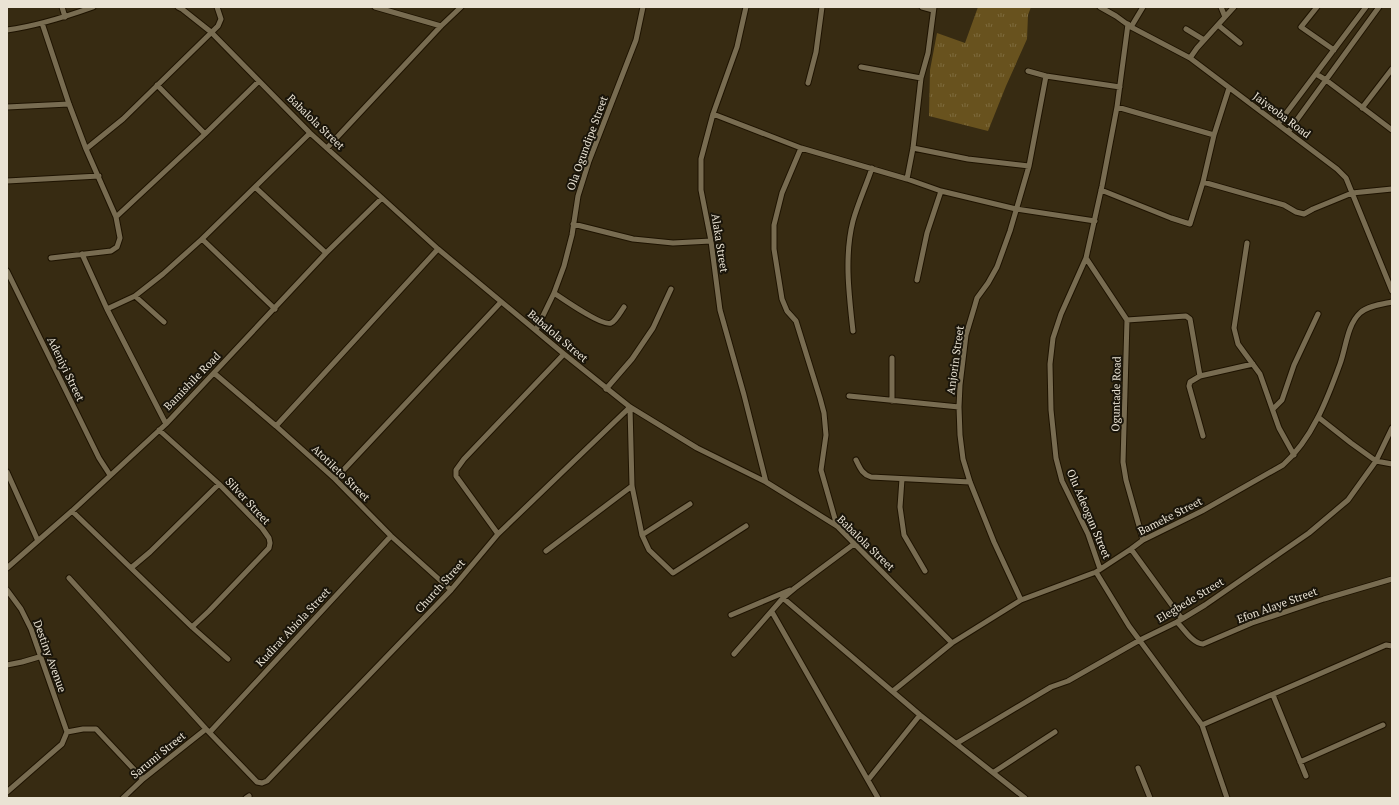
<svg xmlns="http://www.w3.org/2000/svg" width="1399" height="805" font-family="'PT Serif',serif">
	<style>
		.park { fill: url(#park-tufts) }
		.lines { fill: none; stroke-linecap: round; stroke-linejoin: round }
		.street-casing { stroke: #1e1300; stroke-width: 7 }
		.street { stroke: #786c51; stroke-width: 5 }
		.labels { text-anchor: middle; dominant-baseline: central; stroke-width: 4; stroke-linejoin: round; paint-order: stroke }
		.street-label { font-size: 11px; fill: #eae3d4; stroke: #1a150a }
	</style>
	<defs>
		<pattern id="park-tufts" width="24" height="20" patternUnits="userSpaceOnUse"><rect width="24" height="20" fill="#68521e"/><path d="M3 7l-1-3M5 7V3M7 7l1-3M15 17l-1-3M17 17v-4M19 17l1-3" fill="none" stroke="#7e6b3e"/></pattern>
	</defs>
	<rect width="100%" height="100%" fill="#372b12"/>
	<path class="park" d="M978,7H1031L1028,15L1027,39L1006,86L988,131L929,116L930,70L937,33L965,43Z"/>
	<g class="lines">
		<defs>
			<path id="street" d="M62,7L65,17
				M178,7L182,9L211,32L310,133L382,198L438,249L564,354L630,407L697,448L766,482L837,526L952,643
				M375,7L441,26
				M746,7L737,47L713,114L701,159V190L711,241L720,310L744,395L766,482
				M922,7L933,10
				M1100,7L1116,16L1131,27L1190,58L1337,169L1346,178L1392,291
				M1221,7L1225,17
				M1317,7L1301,27L1334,50
				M42,23L69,104L86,149L116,217L120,238L117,247L111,251L51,258
				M1218,25L1240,43
				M1131,27L1143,7
				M1186,29L1204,40
				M7,30C37,26 65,17 93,7
				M1190,58L1197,48L1234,7
				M861,67L921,78
				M1028,71L1046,76L1120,87
				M1316,74L1326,80L1392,130
				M808,83L816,52L822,7
				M157,85L205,134
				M7,107L69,104
				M1117,107L1214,135
				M1362,108L1392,69
				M713,114L801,148L907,179L941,191L1016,209L1095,221
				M1278,124L1366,7
				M1288,132L1379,7
				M327,148L441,26L461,7
				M801,148L782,193L774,225V249L782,299L787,311L796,321L820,398L824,413L826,435L821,470L837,526
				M913,148L968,159L1029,166
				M86,149L123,119L218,26L221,19L217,7
				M907,179L913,148L921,78L928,53L934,7
				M7,181L99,176
				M1203,182L1284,205L1296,212L1304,214L1313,209L1352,193L1392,189
				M255,187L326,253
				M1101,190L1171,218L1190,224L1203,182L1214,135L1229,88
				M116,217L205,134L259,81
				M573,224L633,239L673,243L711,241
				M202,239L275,309
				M1247,243L1234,328L1238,344L1260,374L1279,428L1294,455
				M82,254L107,309L166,424
				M1086,258L1127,320L1123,462L1126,480L1143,540
				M7,271L99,458L110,475
				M917,280L927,233L941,191
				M554,293C563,299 603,327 611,323C616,321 621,311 624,307
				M135,296L164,322
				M107,309L135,296L163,274L202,239L310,133
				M1127,320L1186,316L1190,319L1200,376
				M536,330L554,293L564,266L572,235L578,196L589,161L636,40L643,7
				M853,331C849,295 844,256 853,221C858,203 866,186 872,168
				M892,358V401
				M214,373L276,426L335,479L391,536L451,590
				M606,389L632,359L653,328L671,289
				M849,396L959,407
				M630,407L632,486L642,535L649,550L673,573L746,526
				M1273,409L1282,400L1294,365L1318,314
				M1318,417L1351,443L1376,461L1392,464
				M276,426L438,249
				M159,430L219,484L262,528L269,538L270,543L269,548L209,611L192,627
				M1203,436L1189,386L1190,382L1200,376L1253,364
				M856,460C860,468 862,474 871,477L970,482
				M7,472L38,541
				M335,479L501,302
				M902,479L900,507L904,535L925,571
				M72,511L192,627L228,659
				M498,534L456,476V470L464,459L564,354
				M642,535L690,504
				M1131,549L1182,619
				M546,551L632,486
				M7,568L72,511L166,424L326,253L382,198
				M131,568L150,552L219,484
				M1100,569L1088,534L1062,481L1056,458L1051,410L1050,364L1053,338L1061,314L1086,258L1102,186L1117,107L1128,24
				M1096,572L1129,626L1202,725L1227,798
				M69,578L206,729L257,782L262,783L267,781L451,590L498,534L630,407
				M7,590L21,609L31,629L67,732
				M783,598L920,715L1025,798
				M1021,600L994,542L970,482L963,459L960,435L959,407L960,385L966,335L975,305L977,298L988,283L997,267L1010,231L1029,166L1046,76
				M772,612L878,798
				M731,615L790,590
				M1177,622C1184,629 1193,644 1203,644L1252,623L1324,599L1392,579
				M734,654L783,598L795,588L854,544
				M7,665L22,662L39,657
				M893,691L952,643L1021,600L1096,572L1131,549L1143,540L1202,511L1283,465C1312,439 1327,400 1340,364C1346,348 1347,325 1360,313C1367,306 1383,304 1392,302
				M1273,695L1306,776
				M1202,725L1386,645L1392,646
				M210,732L391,536
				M957,743L1051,687L1068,681L1140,640L1177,622L1205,605L1309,533L1348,500L1376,461L1392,428
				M1300,762L1383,725
				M1138,768L1150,798
				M994,772L1055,732
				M868,780L920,715
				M7,792L62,744L67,732L83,729H96L143,779
				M123,798L143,779L206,729
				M246,798L249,796"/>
		</defs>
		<use href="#street" class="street-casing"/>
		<use href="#street" class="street"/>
	</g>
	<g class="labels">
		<g class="street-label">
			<text transform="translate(1282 115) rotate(37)">Jaiyeoba Road</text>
			<text transform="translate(316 122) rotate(44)">Babalola Street</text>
			<text transform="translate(587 143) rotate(-70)">Ola Ogundipe Street</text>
			<text transform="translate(720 243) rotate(81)">Alaka Street</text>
			<text transform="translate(558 336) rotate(40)">Babalola Street</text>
			<text transform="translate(955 360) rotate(-82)">Anjorin Street</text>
			<text transform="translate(66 369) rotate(64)">Adeniyi Street</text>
			<text transform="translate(192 381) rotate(-46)">Bamishile Road</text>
			<text transform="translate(1116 394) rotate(-89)">Oguntade Road</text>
			<text transform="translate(341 473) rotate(44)">Atotileto Street</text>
			<text transform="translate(248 501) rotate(47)">Silver Street</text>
			<text transform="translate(1089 514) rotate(67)">Olu Adeogun Street</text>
			<text transform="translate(1170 516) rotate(-27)">Bameke Street</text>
			<text transform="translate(866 543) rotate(44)">Babalola Street</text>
			<text transform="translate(440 586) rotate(-48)">Church Street</text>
			<text transform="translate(1190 600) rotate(-31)">Elegbede Street</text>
			<text transform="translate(1277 605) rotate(-20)">Efon Alaye Street</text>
			<text transform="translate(293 627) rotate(-47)">Kudirat Abiola Street</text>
			<text transform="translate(50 656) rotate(70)">Destiny Avenue</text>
			<text transform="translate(158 755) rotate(-39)">Sarumi Street</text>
		</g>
	</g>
	<rect width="1399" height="805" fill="none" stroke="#eae3d4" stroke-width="16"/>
</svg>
